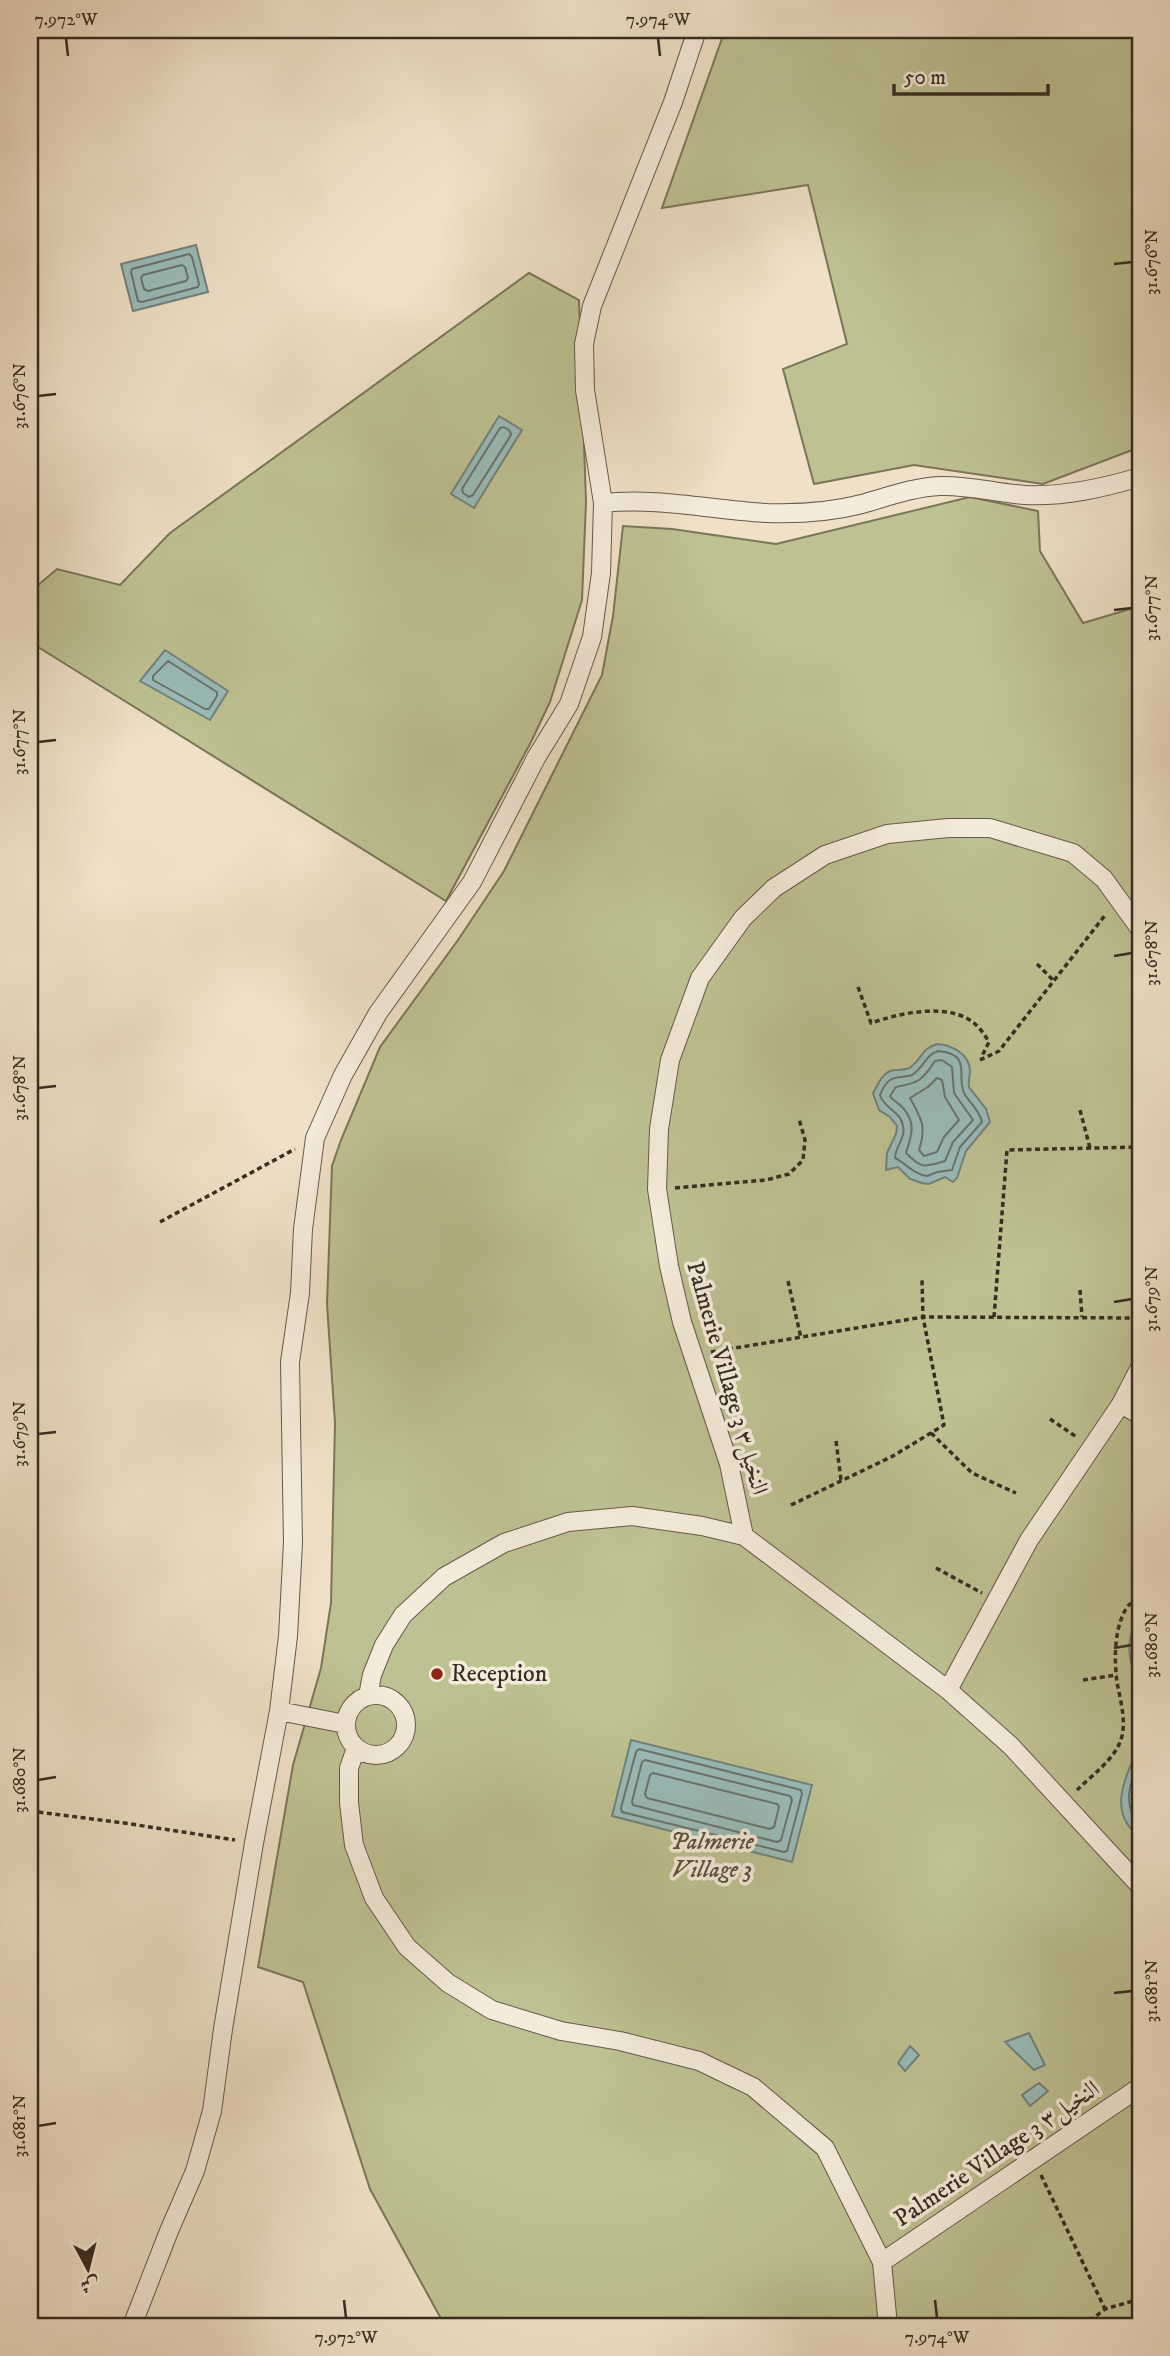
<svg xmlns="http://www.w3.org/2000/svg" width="1170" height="2356" font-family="'IM FELL DW Pica',Amiri,serif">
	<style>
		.green { fill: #bec192; stroke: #7a765a; stroke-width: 2 }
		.water { fill: #9abcba; stroke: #72827e; stroke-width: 2 }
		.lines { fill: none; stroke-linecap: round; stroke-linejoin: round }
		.shore { stroke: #68746e; stroke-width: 2 }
		.street-casing { stroke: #65594c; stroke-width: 20 }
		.path { stroke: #372c23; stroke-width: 3.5; stroke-dasharray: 5 3.5; stroke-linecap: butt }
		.street { stroke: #f5ebdb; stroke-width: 18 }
		.ticks { fill: none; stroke: #372c23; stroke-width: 2.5 }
		.poi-dot { fill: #8f2418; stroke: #f5ebdb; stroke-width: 2.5 }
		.labels { text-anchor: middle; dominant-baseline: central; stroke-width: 7; stroke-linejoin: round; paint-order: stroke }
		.street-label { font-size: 24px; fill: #372c23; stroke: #f5ebdb }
		.poi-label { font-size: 24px; fill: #372c23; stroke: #f5ebdb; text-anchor: start }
		.park-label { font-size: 24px; font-style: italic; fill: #59513f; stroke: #f5ebdb }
		.neatline { fill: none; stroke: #372c23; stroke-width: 2.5 }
		.ticks-label { font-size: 18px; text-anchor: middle; fill: #372c23 }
	</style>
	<rect width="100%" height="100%" fill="#efe0c7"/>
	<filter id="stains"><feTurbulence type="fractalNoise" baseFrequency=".00286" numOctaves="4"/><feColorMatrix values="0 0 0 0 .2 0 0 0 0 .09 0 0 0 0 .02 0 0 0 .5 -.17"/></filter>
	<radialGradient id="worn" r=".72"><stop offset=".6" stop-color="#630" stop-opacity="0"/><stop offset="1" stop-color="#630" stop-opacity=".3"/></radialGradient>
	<path class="green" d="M725,30H1140V447L1043,484L914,465L814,484L783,369L847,344L808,185L662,208Z
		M529,273L579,300L586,502L582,600L550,702L531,742L446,901L30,642V592L57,569L120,585L170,533Z
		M970,497L1038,511L1040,551L1083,623L1140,606V2326H445L370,2189L303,1982L258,1967L293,1765L321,1668L331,1603L335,1423L327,1304L332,1166L341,1140L380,1047L458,940L504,871L602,675L613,616L623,526L672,529L776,544Z"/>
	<path class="water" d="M196,245L208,292L133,311L121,264Z
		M499,416L522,430L474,508L451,494Z
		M165,650L228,691L210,720L140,681Z
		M937,1044C952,1045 969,1054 970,1070C970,1076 968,1081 969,1087L986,1109L990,1122L966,1151L957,1178L953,1182L945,1177L929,1184L922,1183L910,1179L898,1167L886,1170L887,1153L896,1134L897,1126L890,1117L879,1110L873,1093C878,1085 881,1075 890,1071C898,1068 906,1072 912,1066C924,1056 921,1049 937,1044Z
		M1140,1615V1689C1129,1664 1123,1639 1140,1615Z
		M631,1740L812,1785L792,1862L612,1816Z
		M1140,1745V1837C1105,1812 1127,1774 1140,1745Z
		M1029,2033L1045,2065L1034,2070L1005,2042Z
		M910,2046L919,2055L905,2071L898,2063Z
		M1039,2083L1048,2091L1030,2106L1022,2095Z"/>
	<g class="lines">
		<path class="shore" d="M189,254L192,257L199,284L198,287L142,302L138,301L131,272L132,269Z
			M182,265L185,267L188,278L186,281L148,291L144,289L141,278L143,275Z
			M504,427L510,431L511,435L473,495L469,497L463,493L462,489L500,428Z
			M168,661L217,692V696L209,709H205L153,680V676Z
			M938,1051C973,1054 956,1076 964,1093C970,1104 979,1109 982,1122L960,1147L952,1170L937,1172L927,1176C913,1174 907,1164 895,1158C895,1147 906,1138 903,1126C901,1111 884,1109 880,1095C883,1089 884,1084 890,1080C897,1075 905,1078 912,1075C924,1068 925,1055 938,1051Z
			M942,1060L952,1067L954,1093L973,1120L953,1142L945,1161C924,1167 923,1170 906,1153C911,1137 917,1123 903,1108C899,1103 893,1101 890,1096L896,1087C918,1083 922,1081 935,1061Z
			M937,1078L942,1080L945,1097L959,1120L944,1137L937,1152L924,1156L919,1150C927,1126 921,1118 910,1098L928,1087Z
			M639,1749L801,1790L802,1794L787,1851L784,1852L622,1812L621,1808L636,1752Z
			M645,1760L790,1796L792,1800L781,1840L777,1842L633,1805L632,1802L642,1762Z
			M1140,1761C1128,1784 1123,1806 1140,1828
			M653,1773L777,1804L779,1807L774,1827L770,1829L647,1798L645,1794L650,1775Z"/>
		<defs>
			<path id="street" d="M603,503C657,497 712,510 767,513C799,514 831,512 862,504C887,497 914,487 940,486C969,485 996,493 1025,495C1064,497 1103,488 1140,477
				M1121,1404L1140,1415
				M744,1536L729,1464L682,1322L669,1266L657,1189L659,1129L670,1060L700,978L743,918L774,888L825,855L887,834L948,828H990L1073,853L1104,879L1140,929
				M948,1690L1029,1540L1121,1404L1140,1367
				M346 1725a30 30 0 1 1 60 0a30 30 0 1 1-60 0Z
				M368,1696L372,1675L384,1645L403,1615L444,1577L504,1543L568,1522L632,1516L702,1526L744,1536L948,1690L1011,1746L1140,1886
				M279,1711L345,1724
				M356,1748L349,1768V1803L354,1845L374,1898L407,1947L448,1983L492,2010L561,2031L620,2041L699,2061L753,2087L825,2148L882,2262L888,2326
				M882,2262L1140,2087
				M132,2326L169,2231L195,2171L212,2111L223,2029L254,1843L279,1711L288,1636L293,1543L290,1362L300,1293L303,1229L315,1138L343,1075L378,1013L472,882L536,758L569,704L592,637L601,573L603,503L585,390L584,344L592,306L673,102L697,30"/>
		</defs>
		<use href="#street" class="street-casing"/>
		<path class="path" d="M1037,964L1053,980
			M858,987L871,1023C900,1013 955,1000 979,1028C983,1032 986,1037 989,1042L981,1058
			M980,1060L999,1051L1106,914
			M1080,1110L1090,1148
			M675,1188L766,1180L789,1174L803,1160L805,1140L799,1119
			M160,1222L295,1149
			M788,1281L801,1338
			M1080,1290L1082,1317
			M994,1317L1007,1150L1140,1147
			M711,1352L923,1317L1140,1318
			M1050,1419L1078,1438
			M931,1433L972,1473L1016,1493
			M836,1441L841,1480
			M791,1505L893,1456L944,1425L923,1317L922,1279
			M936,1568L982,1593
			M1083,1680L1117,1675
			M1077,1790C1092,1775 1117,1758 1122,1736C1126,1718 1120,1699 1117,1682C1114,1659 1114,1628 1127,1607C1130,1603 1136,1601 1140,1598
			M30,1811L124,1823L235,1840
			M1041,2175L1105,2309
			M1083,2326L1105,2309L1140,2299"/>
		<use href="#street" class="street"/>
	</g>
	<path class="ticks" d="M66,38L68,56M658,38L660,56M1114,264L1132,262M38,396L56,394M1114,610L1132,608M38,742L56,740M1114,956L1132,953M38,1088L56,1086M1114,1302L1132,1299M38,1434L56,1432M1114,1648L1132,1645M38,1780L56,1777M1114,1993L1132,1991M38,2126L56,2123M344,2300L346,2318M935,2300L937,2318"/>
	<circle class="poi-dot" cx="437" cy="1674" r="7"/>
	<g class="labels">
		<g class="street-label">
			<text transform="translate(727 1378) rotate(74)">Palmerie Village 3 النخيل٣</text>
			<text transform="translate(997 2154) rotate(-34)">Palmerie Village 3 النخيل٣</text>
		</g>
		<g class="poi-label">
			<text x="451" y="1674">Reception</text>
		</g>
		<g class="park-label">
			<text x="712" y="1842">Palmerie<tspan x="712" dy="28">Village 3</tspan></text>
		</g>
	</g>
	<rect width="1170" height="2356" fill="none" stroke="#efe0c7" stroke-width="77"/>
	<g transform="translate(88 2269) rotate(173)" stroke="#f5ebdb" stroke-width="5" paint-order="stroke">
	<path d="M0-5L12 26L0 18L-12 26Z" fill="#372c23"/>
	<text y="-10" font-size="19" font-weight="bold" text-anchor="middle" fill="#372c23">ش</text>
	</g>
	<path d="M894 84v10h154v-10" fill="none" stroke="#372c23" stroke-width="3.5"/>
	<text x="904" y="84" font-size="21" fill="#372c23" stroke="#f5ebdb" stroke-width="5" paint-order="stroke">50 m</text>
	<rect x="38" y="38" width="1094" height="2280" class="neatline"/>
	<g class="ticks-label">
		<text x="66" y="25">7.972°W</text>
		<text x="658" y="25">7.974°W</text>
		<text transform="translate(1151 262) rotate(-90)" y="6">31.676°N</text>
		<text transform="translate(19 396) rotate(-90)" y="6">31.676°N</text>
		<text transform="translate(1151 608) rotate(-90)" y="6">31.677°N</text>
		<text transform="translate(19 742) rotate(-90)" y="6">31.677°N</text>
		<text transform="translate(1151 953) rotate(-90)" y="6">31.678°N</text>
		<text transform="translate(19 1088) rotate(-90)" y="6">31.678°N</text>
		<text transform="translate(1151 1299) rotate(-90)" y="6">31.679°N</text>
		<text transform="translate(19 1434) rotate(-90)" y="6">31.679°N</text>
		<text transform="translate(1151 1645) rotate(-90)" y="6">31.680°N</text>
		<text transform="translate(19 1780) rotate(-90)" y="6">31.680°N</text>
		<text transform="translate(1151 1991) rotate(-90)" y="6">31.681°N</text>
		<text transform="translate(19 2126) rotate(-90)" y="6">31.681°N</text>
		<text x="346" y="2343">7.972°W</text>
		<text x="937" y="2343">7.974°W</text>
	</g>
	<rect width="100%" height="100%" filter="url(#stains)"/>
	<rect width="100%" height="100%" fill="url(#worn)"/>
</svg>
